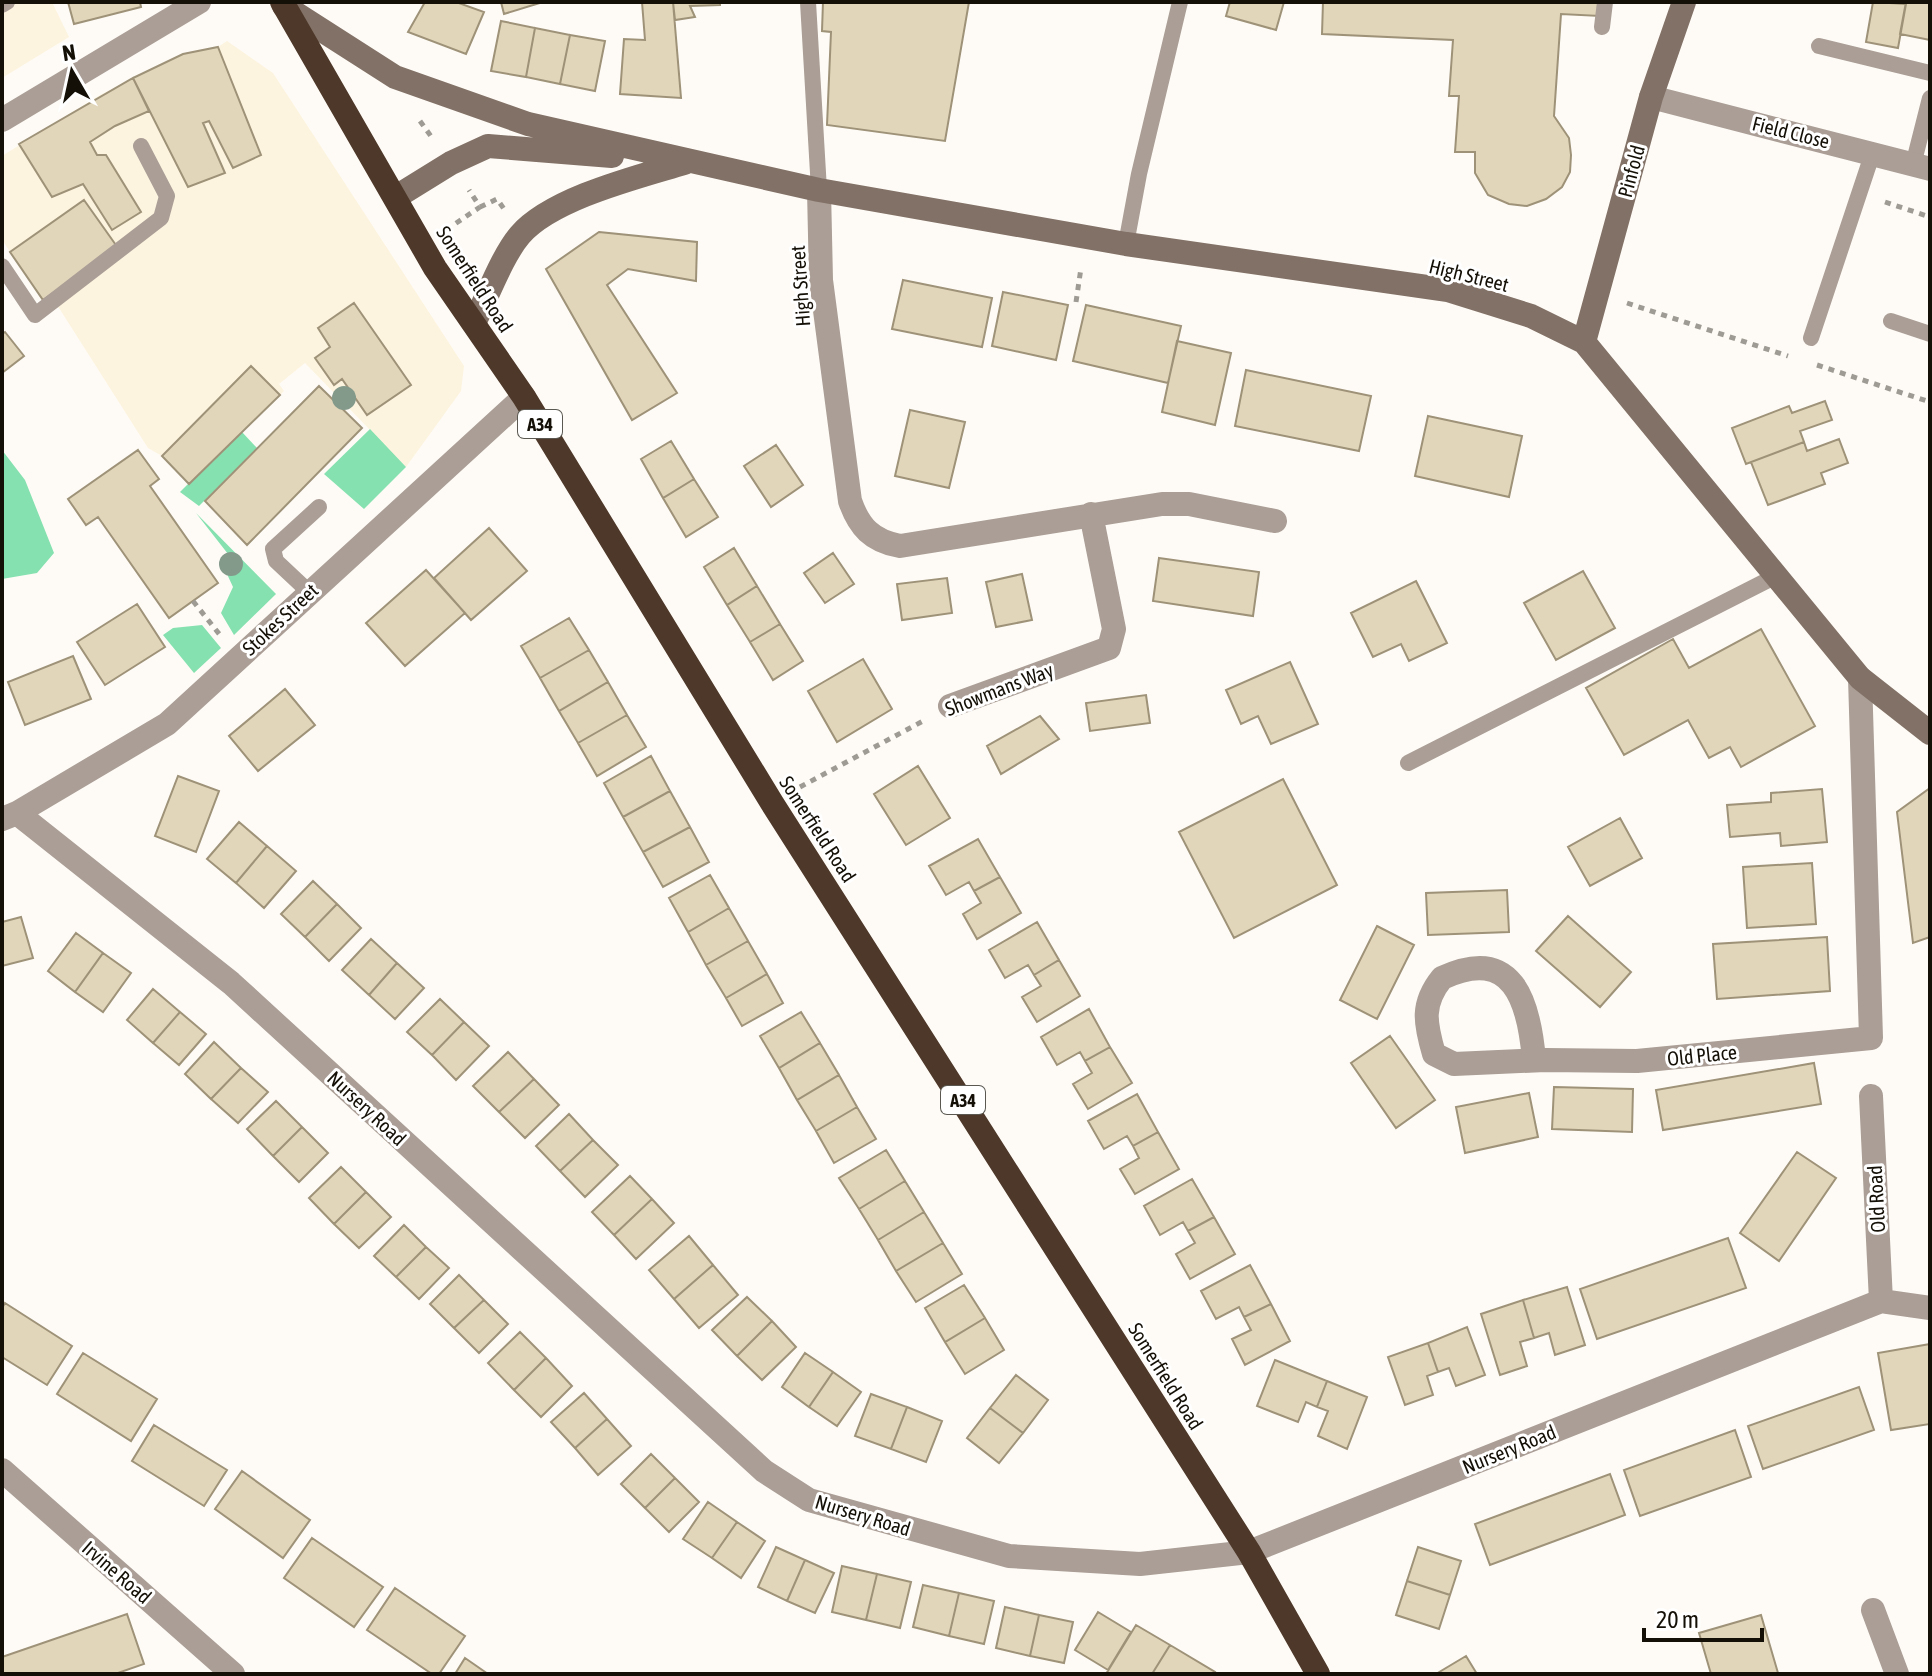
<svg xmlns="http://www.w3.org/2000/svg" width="1932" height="1676" font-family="'Asap Condensed',sans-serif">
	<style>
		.built { fill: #fdf4df }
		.green { fill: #85e1af }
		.building { fill: #e2d6ba; stroke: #9e9278; stroke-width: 2 }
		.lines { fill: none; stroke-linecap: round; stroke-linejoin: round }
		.path { stroke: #9e9b94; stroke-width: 5; stroke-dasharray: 6 6; stroke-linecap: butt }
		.lane { stroke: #aa9e96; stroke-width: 16 }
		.street { stroke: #aa9e96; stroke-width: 24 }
		.secondary { stroke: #827166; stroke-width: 24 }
		.highway { stroke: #4e3829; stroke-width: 24 }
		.tree { fill: #839a8b }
		.labels { text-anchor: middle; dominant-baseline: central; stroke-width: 6; stroke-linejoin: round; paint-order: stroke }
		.shield { fill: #fff; stroke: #5a5851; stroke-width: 2 }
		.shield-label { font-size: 18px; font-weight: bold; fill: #141007 }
		.street-label { font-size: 20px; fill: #141007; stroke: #fff }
	</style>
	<rect width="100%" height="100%" fill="#fefbf6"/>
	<path class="built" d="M2,2H52L69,37L2,78Z
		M227,41L273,73L464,366L461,391L406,467L305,363L279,384L284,391L280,395L251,367L162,456L148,448L59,308L43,300L2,240V156L100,95L183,54L218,47Z"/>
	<path class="green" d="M370,429L406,467L364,509L324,474Z
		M241,431L257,448L199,506L180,492Z
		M2,450L25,480L54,553L37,573L2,579Z
		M196,513L276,594L234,635L221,613L233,587L221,561L228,554Z
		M202,625L221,648L194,673L163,635L173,628Z"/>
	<path class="building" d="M68,2H140L141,7L74,24Z
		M425,2H456L484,12L466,54L408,32Z
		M501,2H543L504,14Z
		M642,2H673L681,98L620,94L624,39L645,40Z
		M673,2H720V5L690,6L695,17L675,20Z
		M823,2H969L945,141L827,125L831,32L822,31Z
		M1230,2H1284L1276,30L1226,16Z
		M1323,2H1600V16L1561,14L1554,116L1569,138L1571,155L1570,172L1562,187L1546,199L1527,206L1509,204L1488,195L1475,173V152H1455L1459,96H1449L1453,40L1322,34Z
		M1873,2L1906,4L1898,48L1866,42Z
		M1906,2H1930V40L1900,34Z
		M501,21L535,28L526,77L491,71Z
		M535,28L570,35L560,84L526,77Z
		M570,35L605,41L595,91L560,84Z
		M218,47L261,155L233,168L209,121L203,123L225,173L188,187L133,78L183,54Z
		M133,78L149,111L115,126L90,142L97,155H106L141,212L112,230L83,184L52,197L19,144Z
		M84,200L118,248L43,300L10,252Z
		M599,232L697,242L696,281L628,269L607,285L677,393L632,420L546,269Z
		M903,280L992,298L982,347L892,329Z
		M1003,292L1068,305L1056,360L992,346Z
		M354,303L411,385L367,415L342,379L334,385L315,358L330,347L318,328Z
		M1086,305L1181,326L1168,383L1073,361Z
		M5,332L24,356L2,373V334Z
		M1177,341L1231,353L1215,425L1162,412Z
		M251,366L280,395L189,484L162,456Z
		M1246,370L1371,396L1359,451L1235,426Z
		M319,386L362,428L247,545L205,501Z
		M1825,401L1832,420L1800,431L1804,442L1746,464L1732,428L1789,406L1792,413Z
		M910,410L965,422L949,488L895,476Z
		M1428,416L1522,436L1509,497L1415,476Z
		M1839,439L1848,463L1821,473L1825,484L1768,505L1751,462L1804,442L1807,451Z
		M671,441L694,479L663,498L641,459Z
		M776,445L803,485L771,507L744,466Z
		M138,450L159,479L150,486L218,583L169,618L98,517L86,525L68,499Z
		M694,479L718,517L686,537L663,498Z
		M489,528L527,571L471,620L434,578Z
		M734,548L757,586L727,605L704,567Z
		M833,553L854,584L825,603L804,573Z
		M1159,558L1259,572L1253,616L1153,601Z
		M426,570L465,613L405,666L366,623Z
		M1583,571L1615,628L1556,660L1524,603Z
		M1022,574L1032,620L996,627L986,582Z
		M947,578L952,613L902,620L897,584Z
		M1416,581L1447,643L1409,661L1401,644L1373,657L1351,613Z
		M757,586L780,624L750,642L727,605Z
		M137,604L165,647L105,685L77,642Z
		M569,618L589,650L540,678L521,646Z
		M780,624L803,661L773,680L750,642Z
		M1761,629L1815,726L1741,767L1730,747L1709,758L1688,720L1624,755L1586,688L1673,639L1689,668Z
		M589,650L608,682L559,711L540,678Z
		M73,656L91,699L25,725L8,682Z
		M863,659L892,709L837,742L808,691Z
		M1290,662L1318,724L1271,744L1258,716L1241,724L1226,690Z
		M608,682L627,715L578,743L559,711Z
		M285,689L315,725L258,771L229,736Z
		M1146,695L1150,723L1090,731L1086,703Z
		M627,715L646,747L597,776L578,743Z
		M1040,716L1059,739L1001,774L987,746Z
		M651,756L670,791L623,817L604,783Z
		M918,766L950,818L906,845L874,794Z
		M178,776L219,791L196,852L155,836Z
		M1283,779L1337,885L1234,938L1179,832Z
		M1930,788V937L1913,943L1897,812Z
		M1822,789L1827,842L1781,846L1780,833L1730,837L1727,805L1771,802V793Z
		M670,791L690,827L643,852L623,817Z
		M1620,818L1642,858L1590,886L1568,847Z
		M239,822L267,846L236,883L207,859Z
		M690,827L709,862L663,887L643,852Z
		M978,839L1000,877L974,891L969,882L946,895L929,866Z
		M267,846L296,871L264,908L236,883Z
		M1812,863L1816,924L1747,928L1743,867Z
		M710,875L729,908L688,932L669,898Z
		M1000,877L1021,913L977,939L963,914L981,903L974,891Z
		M313,881L337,904L305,937L281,914Z
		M1507,890L1509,932L1428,935L1426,893Z
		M337,904L361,928L329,961L305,937Z
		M729,908L748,941L706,965L688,932Z
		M1568,916L1631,972L1600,1007L1536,951Z
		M21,917L33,958L2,966V922Z
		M1037,922L1059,960L1034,975L1028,965L1005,978L989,950Z
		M1377,926L1414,945L1377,1019L1340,1000Z
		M76,933L103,953L75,992L48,971Z
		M1827,937L1830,991L1717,999L1713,944Z
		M371,939L397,963L369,995L342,970Z
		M748,941L767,974L726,998L706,965Z
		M103,953L131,973L103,1012L75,992Z
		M1059,960L1080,996L1037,1022L1022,997L1041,986L1034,975Z
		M397,963L424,988L395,1019L369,995Z
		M767,974L783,1003L742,1026L726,998Z
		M153,989L180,1012L153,1043L127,1020Z
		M440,999L464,1022L432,1055L407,1032Z
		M1089,1009L1110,1047L1085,1061L1080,1052L1057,1065L1041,1037Z
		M180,1012L206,1034L179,1065L153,1043Z
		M801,1012L820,1043L779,1068L760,1036Z
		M464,1022L489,1046L456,1080L432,1055Z
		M1390,1036L1435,1100L1396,1128L1351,1063Z
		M214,1042L241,1068L211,1099L185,1074Z
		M820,1043L839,1075L797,1100L779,1068Z
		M1110,1047L1132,1083L1088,1109L1073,1084L1092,1073L1085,1061Z
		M508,1052L534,1079L499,1112L473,1086Z
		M1814,1063L1821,1104L1663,1130L1656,1090Z
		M241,1068L268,1092L238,1123L211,1099Z
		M839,1075L857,1107L816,1131L797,1100Z
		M534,1079L559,1105L525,1138L499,1112Z
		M1554,1087L1633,1089L1632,1132L1552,1129Z
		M1529,1093L1538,1137L1465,1153L1456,1107Z
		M1137,1094L1158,1132L1133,1146L1127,1136L1104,1149L1088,1121Z
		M276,1101L302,1127L273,1156L247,1129Z
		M857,1107L876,1139L834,1163L816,1131Z
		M569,1114L593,1140L560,1171L536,1146Z
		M302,1127L328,1153L299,1182L273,1156Z
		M1158,1132L1179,1169L1135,1194L1120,1169L1139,1158L1133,1146Z
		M593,1140L618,1165L585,1197L560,1171Z
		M886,1150L905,1181L859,1209L839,1178Z
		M1797,1152L1836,1178L1779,1261L1740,1233Z
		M341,1167L366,1192L334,1224L309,1198Z
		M630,1176L652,1199L614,1235L592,1212Z
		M1192,1179L1214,1217L1188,1231L1183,1222L1160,1235L1144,1206Z
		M905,1181L924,1212L878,1240L859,1209Z
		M366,1192L391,1217L359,1248L334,1224Z
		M652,1199L674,1223L636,1259L614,1235Z
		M924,1212L943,1243L896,1271L878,1240Z
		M1214,1217L1235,1254L1190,1279L1176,1254L1195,1243L1188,1231Z
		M404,1225L426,1247L396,1277L374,1256Z
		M689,1236L713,1265L674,1299L649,1270Z
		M1728,1238L1746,1288L1597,1339L1580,1289Z
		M943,1243L962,1274L916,1302L896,1271Z
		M426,1247L449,1268L419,1299L396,1277Z
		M713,1265L738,1295L699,1328L674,1299Z
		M1250,1265L1271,1304L1244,1317L1239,1307L1216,1319L1201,1291Z
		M459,1275L484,1300L454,1328L430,1304Z
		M964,1285L985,1318L945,1342L925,1308Z
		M1567,1287L1585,1345L1555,1355L1549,1333L1534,1338L1523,1300Z
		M747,1297L772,1321L737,1356L712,1330Z
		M484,1300L508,1324L479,1353L454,1328Z
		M1523,1300L1534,1338L1520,1342L1527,1366L1500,1375L1481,1314Z
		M5,1303L72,1346L47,1385L2,1357V1308Z
		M1271,1304L1290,1341L1245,1365L1232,1339L1251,1330L1244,1317Z
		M985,1318L1004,1350L965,1374L945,1342Z
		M772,1321L796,1347L762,1380L737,1356Z
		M1467,1327L1485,1375L1456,1386L1449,1368L1438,1372L1428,1343Z
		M520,1332L546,1358L514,1390L488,1363Z
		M1428,1343L1438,1372L1427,1376L1433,1395L1405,1405L1388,1357Z
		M1930,1344V1424L1891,1430L1878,1353Z
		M83,1353L157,1399L131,1441L57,1394Z
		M805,1353L833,1372L809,1407L782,1387Z
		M546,1358L572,1386L541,1417L514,1390Z
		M1275,1360L1327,1381L1317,1407L1306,1402L1298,1422L1257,1406Z
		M833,1372L861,1392L837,1426L809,1407Z
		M1016,1375L1048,1400L1023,1433L990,1408Z
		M1327,1381L1367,1397L1347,1449L1318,1436L1328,1411L1317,1407Z
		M1859,1387L1874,1430L1763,1469L1748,1426Z
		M584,1393L607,1419L575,1448L551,1422Z
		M871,1394L907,1407L891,1449L855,1436Z
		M907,1407L942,1421L926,1462L891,1449Z
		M990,1408L1023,1433L999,1463L967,1438Z
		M607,1419L631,1446L598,1475L575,1448Z
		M154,1425L227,1470L204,1506L132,1461Z
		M1735,1430L1751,1477L1640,1516L1624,1470Z
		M651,1454L675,1478L645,1508L621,1484Z
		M242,1471L310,1520L283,1558L215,1509Z
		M1610,1474L1625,1515L1490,1565L1475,1524Z
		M675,1478L699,1502L669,1532L645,1508Z
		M708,1502L737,1522L712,1558L683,1539Z
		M737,1522L765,1541L741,1578L712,1558Z
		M312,1538L383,1587L354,1627L284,1578Z
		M776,1547L805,1560L787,1601L758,1587Z
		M1418,1547L1461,1561L1450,1595L1407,1581Z
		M805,1560L834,1573L815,1613L787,1601Z
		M842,1566L877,1574L866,1620L832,1612Z
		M877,1574L911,1582L900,1628L866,1620Z
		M1407,1581L1450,1595L1439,1629L1396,1615Z
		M923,1585L959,1593L949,1636L913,1627Z
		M395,1588L465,1636L439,1674H432L367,1630Z
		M959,1593L994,1601L984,1644L949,1636Z
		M1005,1607L1039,1615L1030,1656L996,1648Z
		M1098,1612L1131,1632L1108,1670L1075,1650Z
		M127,1614L144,1664L115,1674H2V1657Z
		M1039,1615L1073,1622L1064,1663L1030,1656Z
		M1761,1615L1778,1673L1711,1674L1699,1633Z
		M1136,1625L1170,1645L1152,1674H1106Z
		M1170,1645L1215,1672L1214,1674H1152Z
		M1466,1656L1477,1674H1436Z
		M465,1658L488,1674H455Z"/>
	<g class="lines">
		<path class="path" d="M420,121L433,139
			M1885,202L1930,217
			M480,207L497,199L504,209
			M446,230L480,207L469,190
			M1076,302L1081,268
			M1627,303L1788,356
			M1817,365L1930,402
			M193,601L220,635
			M800,787L925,720"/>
		<path class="lane" d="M808,2L819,190
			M2,5L7,2
			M1602,27L1605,2
			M1819,46L1930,73
			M1913,165L1930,98
			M1126,244L1139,174L1180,2
			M2,266L35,315L161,218L167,196L141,146
			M1891,321L1930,334
			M1811,338L1873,152
			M309,592L276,561L273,549L319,507
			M1408,763L1776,576"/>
		<path class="street" d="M1651,97L1930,169
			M2,120L199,2
			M819,190L821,280L850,501C859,527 872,541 900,546L1162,504H1189L1275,521
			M950,706L1109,648L1114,629L1091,514
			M17,813L167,724L524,397
			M2,819L17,813L231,983L764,1471L809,1500L1009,1556L1140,1564L1249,1552L1881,1301L1930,1308
			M1534,1060C1529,1001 1513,945 1442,978C1421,1004 1425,1023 1434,1054L1454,1064L1545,1060L1637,1061L1871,1038L1860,678
			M1871,1096L1881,1301
			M2,1470L233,1674
			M1873,1610L1897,1674"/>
		<path class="secondary" d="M284,6L395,77L528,124L819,190L1126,244L1448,290L1531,316L1584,342L1860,678L1930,733
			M396,197L451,163L488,146L612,156
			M474,323C487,298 502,256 520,235C552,198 638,177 684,163
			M1584,342L1651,97L1684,2"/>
		<path class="highway" d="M282,2L435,268L524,397L772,803L1249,1552L1318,1674"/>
	</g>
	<g class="tree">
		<circle cx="344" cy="398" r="12"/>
		<circle cx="231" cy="564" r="12"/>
	</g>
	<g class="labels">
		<g class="shield">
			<rect x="518" y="410" width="44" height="28" rx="6"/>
			<rect x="941" y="1086" width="44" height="28" rx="6"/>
		</g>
		<g class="shield-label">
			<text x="540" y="424">A34</text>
			<text x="963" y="1100">A34</text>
		</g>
		<g class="street-label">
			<text transform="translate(1791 132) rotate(14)">Field Close</text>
			<text transform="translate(1631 171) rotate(-75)">Pinfold</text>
			<text transform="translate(1469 275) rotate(14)">High Street</text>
			<text transform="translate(475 279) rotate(57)">Somerfield Road</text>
			<text transform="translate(800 286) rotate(-94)">High Street</text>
			<text transform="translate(280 619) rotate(-43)">Stokes Street</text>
			<text transform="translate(999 689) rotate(-21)">Showmans Way</text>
			<text transform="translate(818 829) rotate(57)">Somerfield Road</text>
			<text transform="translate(1702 1055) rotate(-6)">Old Place</text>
			<text transform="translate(367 1108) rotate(43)">Nursery Road</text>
			<text transform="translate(1876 1199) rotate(-93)">Old Road</text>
			<text transform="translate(1166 1376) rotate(58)">Somerfield Road</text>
			<text transform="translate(1509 1449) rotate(-22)">Nursery Road</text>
			<text transform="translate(863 1515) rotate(17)">Nursery Road</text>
			<text transform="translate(117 1572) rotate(41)">Irvine Road</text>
		</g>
	</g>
	<rect width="1932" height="1676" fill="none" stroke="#141007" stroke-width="8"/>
	<g transform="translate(72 72) rotate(351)" stroke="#ffffff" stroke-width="6" paint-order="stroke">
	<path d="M0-6L14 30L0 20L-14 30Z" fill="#141007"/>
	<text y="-12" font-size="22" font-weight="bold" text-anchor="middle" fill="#141007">N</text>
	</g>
	<path d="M1644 1628v12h118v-12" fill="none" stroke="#141007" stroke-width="4"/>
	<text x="1656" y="1628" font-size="24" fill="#141007" stroke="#ffffff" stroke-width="6" paint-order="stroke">20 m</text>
</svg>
